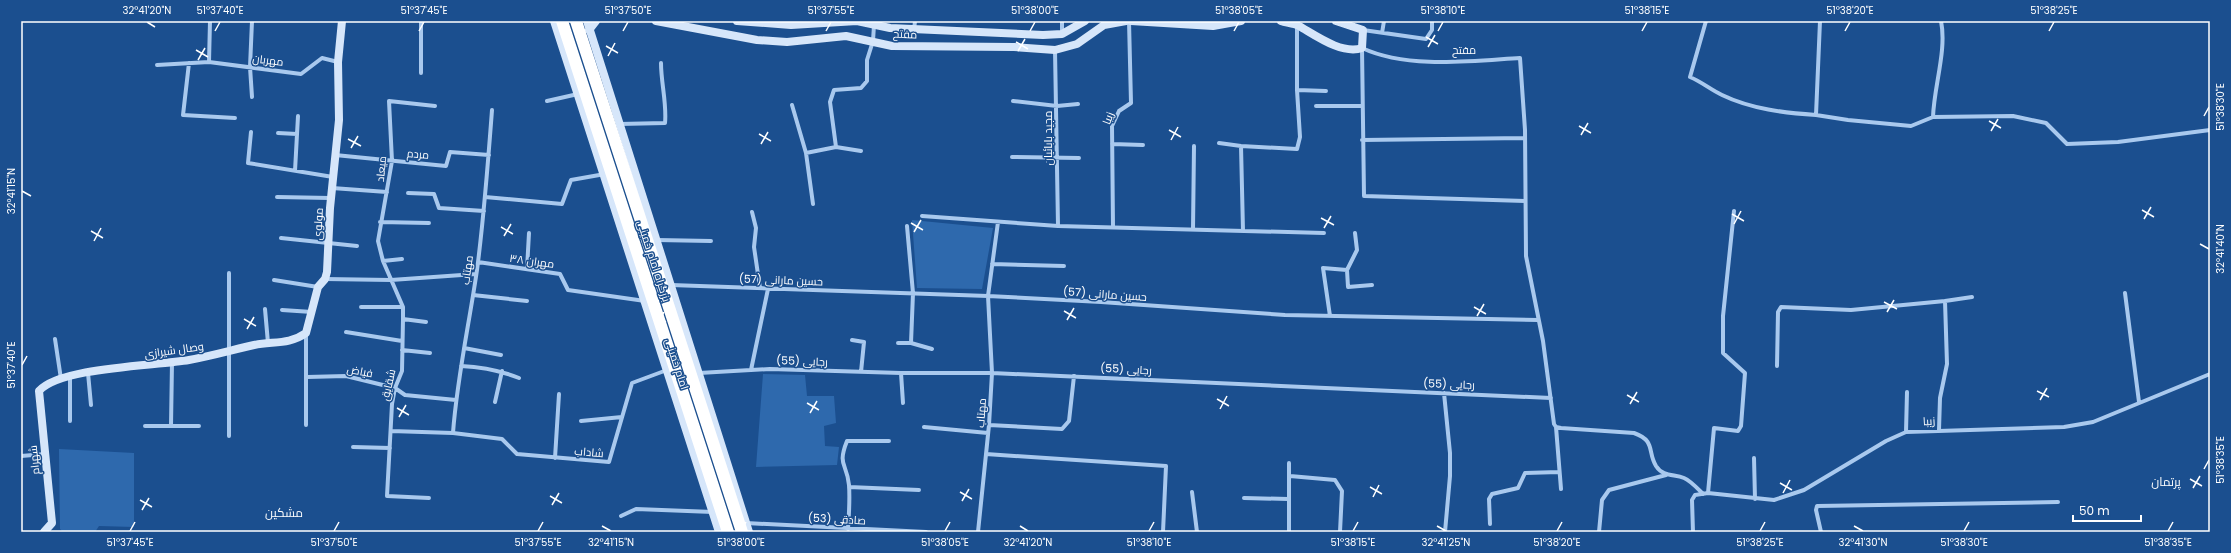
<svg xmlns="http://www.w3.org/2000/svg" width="2231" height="553" font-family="Poppins,Cairo,sans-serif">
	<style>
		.green { fill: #2e69ad }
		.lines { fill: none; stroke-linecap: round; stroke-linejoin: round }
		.street { stroke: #a9c9ee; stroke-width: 4 }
		.secondary { stroke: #d6e6fa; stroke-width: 8 }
		.highway { stroke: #fff; stroke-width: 12 }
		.ticks { fill: none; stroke: #fff; stroke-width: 1.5 }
		.labels { text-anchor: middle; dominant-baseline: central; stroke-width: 3; stroke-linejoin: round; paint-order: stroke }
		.street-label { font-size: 11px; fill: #fff; stroke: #1b4f8f }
		.neighbourhood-label { font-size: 12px; fill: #fff; stroke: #1b4f8f }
		.neatline { fill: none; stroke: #fff; stroke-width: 1.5 }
		.ticks-label { font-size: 10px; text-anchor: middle; fill: #fff }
	</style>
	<rect width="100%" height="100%" fill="#1b4f8f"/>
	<path class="green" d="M912,220L993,228L982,289L917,288Z
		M763,374L805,375L807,396H834L836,423L824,426L825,446L839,447L837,465L756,467Z
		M59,449L134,453V527L99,526L95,532H63L60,529Z"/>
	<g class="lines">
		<path class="street" d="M421,21V73
			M1062,21V34
			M1706,21L1690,77C1702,82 1711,90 1722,95C1751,109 1785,113 1816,115
			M1820,21L1816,115L1848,120L1911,126L1933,117
			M1941,21C1947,50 1934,86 1933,117L2013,116L2046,123L2067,144L2118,142L2210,130
			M914,30L915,21
			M1363,30L1426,39L1432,30V21
			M1382,33L1384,21
			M1055,50L1058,226
			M209,62L210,21
			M189,63L183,115L235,118
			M157,65L209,62L301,74L322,58L338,62
			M1297,90L1326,91
			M252,97L250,67L252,21
			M547,101L578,94
			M1013,101L1057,106L1078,104
			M792,105L806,153L836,147L861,151
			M1316,106H1362
			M619,124L665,123C667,104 661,83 661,63
			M251,132L248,163L333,177
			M278,133L297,134
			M1362,140L1525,138
			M1219,143L1241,146L1297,149L1300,137L1297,90V25
			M1112,144L1143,145
			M1241,146L1243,231
			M836,147L830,102L834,90L861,88L867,81V60L873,41L874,25
			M806,153L813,204
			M335,155L446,166L450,152L489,155
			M1012,157L1079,158
			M295,171L298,116
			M332,188L387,192
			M408,193L434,194L439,208L484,211
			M277,197L330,198
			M485,197L562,204L571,180L605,174
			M1525,201L1364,196L1362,48C1407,69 1471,61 1520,58L1525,130L1526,256L1543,341L1554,424L1556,427L1561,428L1634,433C1656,441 1647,451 1656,466C1663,477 1674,474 1684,478C1691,481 1697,488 1703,494
			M752,212L756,228L754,247L760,288
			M922,216L1058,226L1324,233
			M380,222L429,223
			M907,226L913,293L911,343
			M1113,227L1112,126L1119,111L1131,103L1129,21
			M1193,229L1194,146
			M281,238L357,246
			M657,240L711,241
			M383,261L402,259
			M478,262L560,274L568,290L645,301
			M992,264L1064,266
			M527,269L529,233
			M1347,270L1348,287L1372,285
			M325,279L391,280L476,274
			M274,280L318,287
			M671,285L988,296L1101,302L1285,315L1538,320
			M2125,293L2139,402
			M473,295L527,301
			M361,307H403
			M265,309L268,343
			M282,310L312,312
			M1330,316L1323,268L1347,270L1357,250L1355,233
			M403,319L426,322
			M346,332L402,341
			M55,339L61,379
			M852,340L864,342L861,372
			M898,343H911L932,349
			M464,348L501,355
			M402,350L430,353
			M461,366C482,367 499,370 519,378
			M1777,366L1778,312L1781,307L1851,310L1945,301
			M751,370L768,289
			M88,373L91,405
			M699,373L770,369L901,373H992L1551,398
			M901,373L903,403
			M307,377L346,376L395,388L405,395L456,400
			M1444,393L1450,453V476L1445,532
			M495,402L502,371
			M70,421V376
			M581,421L622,417
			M306,425V333
			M989,425L1062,429L1069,421L1074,376
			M145,426H199
			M171,426L172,362
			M924,427L988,433
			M1556,427L1561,489
			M1939,430L1940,398L1947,364L1945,301L1972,297
			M391,431L453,433L502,439L517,454L609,462L632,383L667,370
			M1906,432L1907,392
			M453,433C457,378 469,325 477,270C484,217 488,163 492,110
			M229,436V273
			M353,447L390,448
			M986,454L1166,466L1163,532
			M21,456L45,454
			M555,458L559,394
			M1754,458L1755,499
			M1289,463V532
			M1290,476L1335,480L1342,491L1340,532
			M849,487L919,490
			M1192,492L1197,532
			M1708,493L1714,428L1738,431L1741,426L1745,373L1723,353V316L1734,211
			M429,498L387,496L392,404L395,388L402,371L403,319V307L383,261L378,241L392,161L389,101L435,106
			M1244,498L1288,499
			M621,516L636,509L713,512
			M746,523L926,532
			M1490,524L1489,499L1492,494L1518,488L1525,473L1559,472
			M848,529C849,515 850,499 849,485C847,463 837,466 847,441H889
			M978,532L989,425L992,373L988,296L998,222
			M1599,532L1602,500L1609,490L1666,475
			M1693,532L1692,500L1695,495L1708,493L1774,500L1804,490L1886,441L1906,432L2064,427L2093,422L2210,374
			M1821,532L1816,510L1817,506L2058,502"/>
		<path class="secondary" d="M554,21L719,532
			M587,21L749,532
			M656,21L757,40L787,42L846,36L892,46L1014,47L1055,50L1077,44L1104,25L1126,21
			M737,21L791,25L857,21L890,28L1043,35L1062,34L1085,21
			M1131,21L1213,26L1241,21
			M1281,21C1286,23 1293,23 1299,26C1315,35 1342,55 1362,48L1363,30L1336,21
			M589,30L596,21
			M44,532L52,523L40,401L39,391C60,367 155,366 189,360C211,356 232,350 254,345C273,341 289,345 306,333L318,287L325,279L327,272L330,208L339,120L338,62L342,21"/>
		<path class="highway" d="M562,21L728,532
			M576,21L742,532"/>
	</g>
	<path class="ticks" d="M147,22L155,27M215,31L220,22M419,31L424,22M623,31L628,22M826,31L831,22M1030,31L1035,22M1234,31L1239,22M1438,31L1443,22M1642,31L1647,22M1845,31L1850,22M2049,31L2054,22M1426,37L1438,44M1016,42L1028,49M606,46L618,53M1428,47L1435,35M196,50L208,57M1018,51L1025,39M608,56L615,43M198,60L205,48M2204,116L2209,107M1989,121L2001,128M1579,126L1591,133M1169,130L1181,137M1991,131L1998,119M759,134L771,141M1581,135L1588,123M348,139L361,146M1171,140L1178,127M761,144L768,132M351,148L358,136M22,191L31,196M2142,210L2154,217M1732,214L1744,221M1321,218L1334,225M2144,219L2151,207M911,223L923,230M1734,224L1741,211M501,227L513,234M1324,228L1331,216M91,231L103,238M914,232L921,220M504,236L511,224M94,241L101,228M2200,244L2209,249M1884,302L1897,309M1474,307L1486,314M1064,311L1076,318M1887,312L1894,300M654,315L666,322M1477,316L1484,304M244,319L256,326M1067,320L1074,308M657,325L664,312M247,329L254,317M22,365L27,356M2037,391L2049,397M1627,395L1639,402M1217,399L1229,406M2040,400L2047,388M807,403L819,410M1630,404L1637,392M397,408L409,415M1220,409L1227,396M810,413L817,401M399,417L406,405M2204,469L2209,460M2190,479L2202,486M1780,483L1792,490M1370,487L1382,494M2193,488L2200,476M960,492L972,499M1783,493L1790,480M550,496L562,503M1373,497L1379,485M140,500L152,507M962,501L969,489M552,505L559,493M142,510L149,498M602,526L611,531M1020,526L1028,531M1437,526L1446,531M1854,526L1863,531M130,531L135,522M334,531L339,522M538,531L543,522M741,531L746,522M945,531L950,522M1149,531L1154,522M1353,531L1358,522M1557,531L1562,522M1760,531L1765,522M1964,531L1969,522M2168,531L2173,522"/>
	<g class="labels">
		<g class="street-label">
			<text transform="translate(905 34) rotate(2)">مفتح</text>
			<text x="1464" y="50">مفتح</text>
			<text transform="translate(268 60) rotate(7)">مهربان</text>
			<text transform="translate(1108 118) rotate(-69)">زیبا</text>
			<text transform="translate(1048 138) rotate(-90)">مجید بابائیان</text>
			<text transform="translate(418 154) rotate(5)">مردم</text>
			<text transform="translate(381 169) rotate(-84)">میعاد</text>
			<text transform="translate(318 224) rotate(-87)">مولوی</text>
			<text transform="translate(532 261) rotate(8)">مهران ۳۸</text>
			<text transform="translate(654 261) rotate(72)">بزرگراه امام خمینی</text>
			<text transform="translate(467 270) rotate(-82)">مهتاب</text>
			<text transform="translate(781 280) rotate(2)">حسین مارانی (57)</text>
			<text transform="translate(1105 294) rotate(4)">حسین مارانی (57)</text>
			<text transform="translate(174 350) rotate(-8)">وصال شیرازی</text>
			<text transform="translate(802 361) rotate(2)">رجایی (55)</text>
			<text transform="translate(677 364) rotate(72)">امام خمینی</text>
			<text transform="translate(1126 369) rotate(3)">رجایی (55)</text>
			<text transform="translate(360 371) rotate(11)">فیاض</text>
			<text transform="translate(1449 384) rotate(2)">رجایی (55)</text>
			<text transform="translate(388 385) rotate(-77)">شقایق</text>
			<text transform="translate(981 413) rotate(-86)">مهتاب</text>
			<text transform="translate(1929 421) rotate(-3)">زیبا</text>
			<text transform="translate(589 452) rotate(5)">شاداب</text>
			<text transform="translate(34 460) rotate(-96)">شهرام</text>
			<text transform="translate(837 519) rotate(3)">صادقی (53)</text>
		</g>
		<g class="neighbourhood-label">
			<text x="2166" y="481">پرتمان</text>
			<text x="284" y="512">مشکین</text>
		</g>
	</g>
	<rect width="2231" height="553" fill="none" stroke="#1b4f8f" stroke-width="44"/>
	<path d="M2073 515v6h68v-6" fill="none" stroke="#ffffff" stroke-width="2"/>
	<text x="2079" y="515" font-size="12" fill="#ffffff" stroke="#1b4f8f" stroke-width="3" paint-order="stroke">50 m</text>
	<rect x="22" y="22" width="2187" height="509" class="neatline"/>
	<g class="ticks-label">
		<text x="147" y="14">32°41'20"N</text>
		<text x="220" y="14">51°37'40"E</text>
		<text x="424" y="14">51°37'45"E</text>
		<text x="628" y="14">51°37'50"E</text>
		<text x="831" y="14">51°37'55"E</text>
		<text x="1035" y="14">51°38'00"E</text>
		<text x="1239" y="14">51°38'05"E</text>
		<text x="1443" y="14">51°38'10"E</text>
		<text x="1647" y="14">51°38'15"E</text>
		<text x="1850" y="14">51°38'20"E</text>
		<text x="2054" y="14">51°38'25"E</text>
		<text transform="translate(2220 107) rotate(-90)" y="4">51°38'30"E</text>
		<text transform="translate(11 191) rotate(-90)" y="4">32°41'15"N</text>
		<text transform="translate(2220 249) rotate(-90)" y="4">32°41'40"N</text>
		<text transform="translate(11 365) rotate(-90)" y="4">51°37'40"E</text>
		<text transform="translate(2220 460) rotate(-90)" y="4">51°38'35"E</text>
		<text x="130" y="546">51°37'45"E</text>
		<text x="334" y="546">51°37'50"E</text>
		<text x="538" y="546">51°37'55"E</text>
		<text x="611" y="546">32°41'15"N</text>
		<text x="741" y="546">51°38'00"E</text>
		<text x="945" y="546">51°38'05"E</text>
		<text x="1028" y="546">32°41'20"N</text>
		<text x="1149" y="546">51°38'10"E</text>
		<text x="1353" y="546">51°38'15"E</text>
		<text x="1446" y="546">32°41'25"N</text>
		<text x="1557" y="546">51°38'20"E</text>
		<text x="1760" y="546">51°38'25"E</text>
		<text x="1863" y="546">32°41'30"N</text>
		<text x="1964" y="546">51°38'30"E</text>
		<text x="2168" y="546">51°38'35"E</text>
	</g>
</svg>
